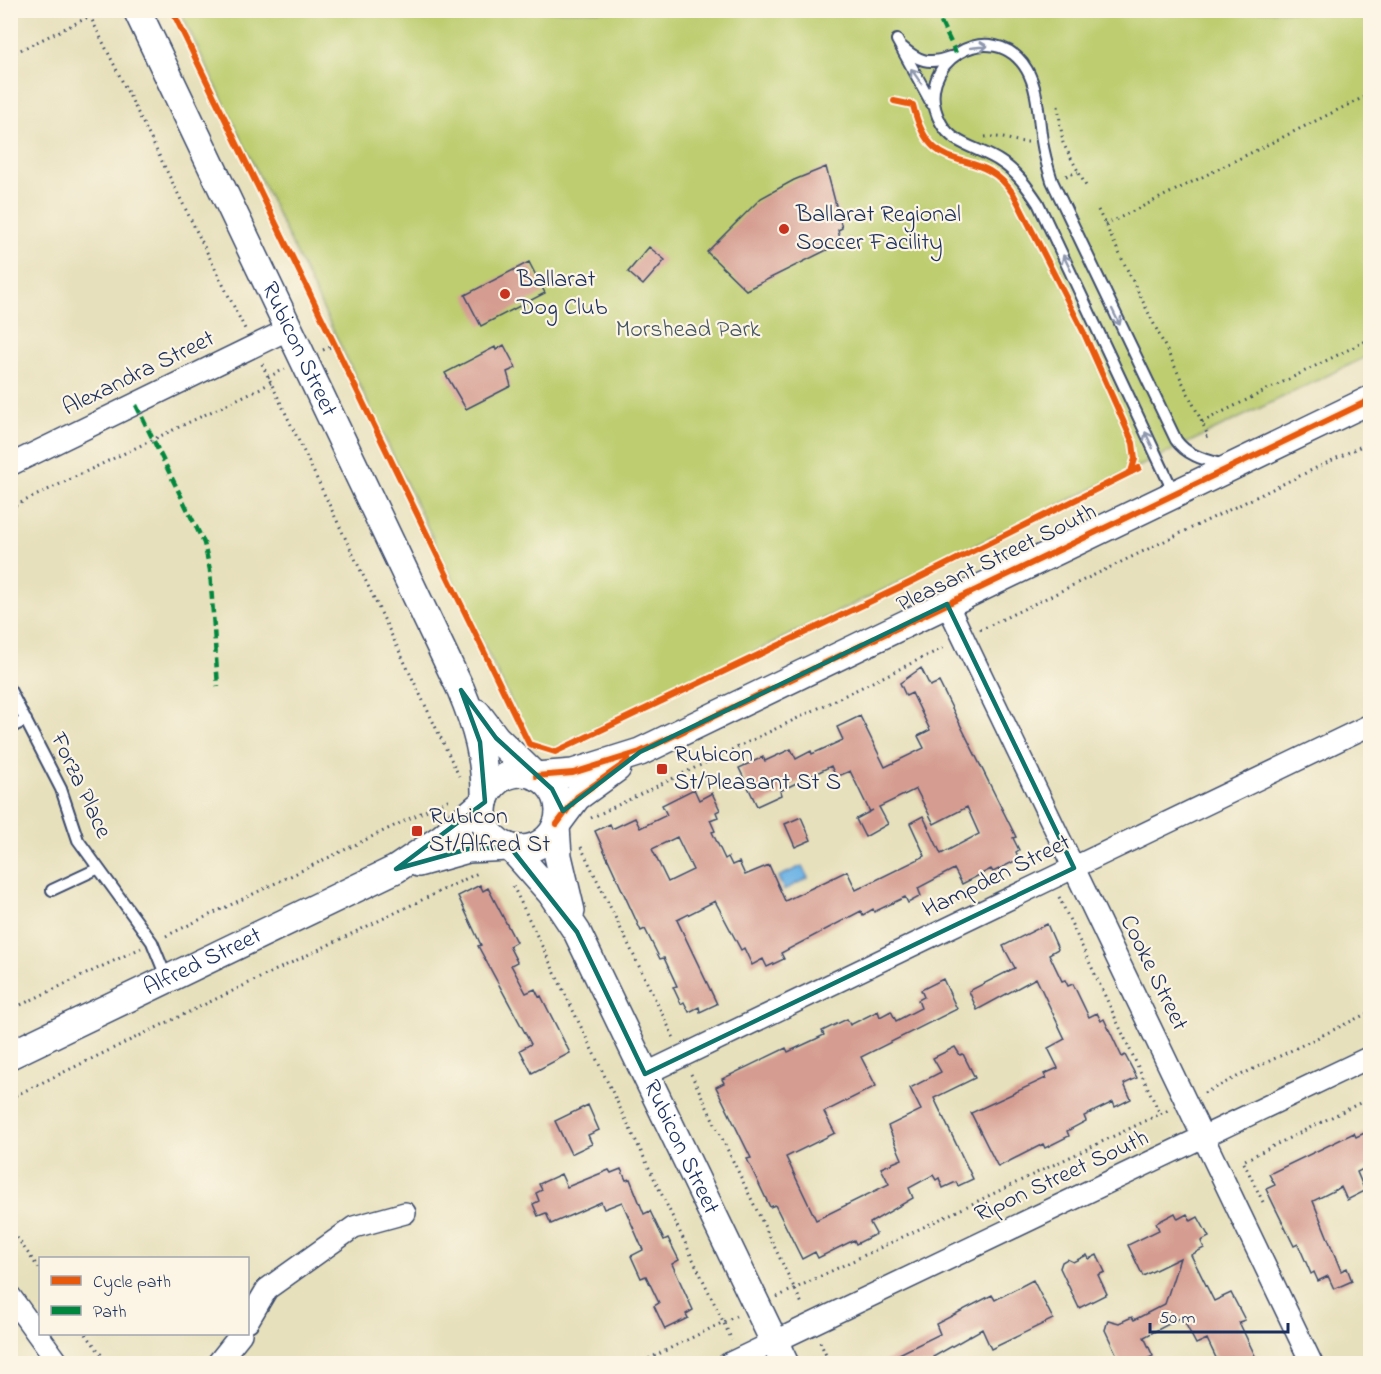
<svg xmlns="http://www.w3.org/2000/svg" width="1381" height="1374" font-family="'Indie Flower',sans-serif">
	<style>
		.green { fill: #bdcd70; stroke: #6c7e67; stroke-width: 1.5 }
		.water { fill: #6eb4e5; stroke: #4472a2; stroke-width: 1.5 }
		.building { fill: #d59d91; fill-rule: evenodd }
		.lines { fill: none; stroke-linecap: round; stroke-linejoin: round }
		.service-casing { stroke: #3a4a6c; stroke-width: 14 }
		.minor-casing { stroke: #3a4a6c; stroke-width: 24 }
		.tertiary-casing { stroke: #3a4a6c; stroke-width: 30 }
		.path { stroke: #3a4a6c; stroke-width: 3; stroke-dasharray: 1.5 4.5; stroke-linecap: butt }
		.service { stroke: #fff; stroke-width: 10 }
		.minor { stroke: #fff; stroke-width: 21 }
		.tertiary { stroke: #fff; stroke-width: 27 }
		.quiet { stroke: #00873e; stroke-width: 4.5; stroke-dasharray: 9 4.5; stroke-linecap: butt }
		.cycleway-casing { stroke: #fcf5e5; stroke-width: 10 }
		.cycleway { stroke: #e8590c; stroke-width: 6 }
		.oneway { stroke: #8d97ae }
		.marked { fill: none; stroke: #0f766e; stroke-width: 4.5; stroke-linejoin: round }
		.poi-dot { fill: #c8321e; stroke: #fcf5e5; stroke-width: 2 }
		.labels { text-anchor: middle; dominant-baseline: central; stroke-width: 4.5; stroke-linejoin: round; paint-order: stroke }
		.poi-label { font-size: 24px; fill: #1b2f5e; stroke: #fcf5e5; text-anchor: start }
		.park-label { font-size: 24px; fill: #445662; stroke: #fcf5e5 }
		.street-label { font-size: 24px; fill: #1b2f5e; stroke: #fcf5e5 }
	</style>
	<rect width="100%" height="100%" fill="#fcf5e5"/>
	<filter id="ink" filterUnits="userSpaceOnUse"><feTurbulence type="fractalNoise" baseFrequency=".0167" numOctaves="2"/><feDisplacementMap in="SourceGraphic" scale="12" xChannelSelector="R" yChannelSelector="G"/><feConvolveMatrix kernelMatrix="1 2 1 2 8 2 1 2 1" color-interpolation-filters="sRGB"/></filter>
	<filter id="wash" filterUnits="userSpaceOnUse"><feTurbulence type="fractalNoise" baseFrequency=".008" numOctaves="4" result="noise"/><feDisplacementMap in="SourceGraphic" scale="24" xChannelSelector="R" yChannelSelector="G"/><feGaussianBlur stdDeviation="1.35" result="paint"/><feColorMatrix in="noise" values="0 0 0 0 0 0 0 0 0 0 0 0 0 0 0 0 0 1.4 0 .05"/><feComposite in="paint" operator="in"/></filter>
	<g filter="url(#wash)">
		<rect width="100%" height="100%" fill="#e7e0bc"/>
		<path class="green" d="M180,11H1370V355L553,749L532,745Z"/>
		<path class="water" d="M802,866L808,878L784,890L778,877Z"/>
		<g id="blocks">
			<path class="building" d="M826,167L842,228L838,230L841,243L746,290L707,252L761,198L794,180Z
				M649,247L665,260L643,285L628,272Z
				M529,262L545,293L481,326L465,295Z
				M504,345L516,368L507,372L511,386L466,409L445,373L495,347L496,350Z
				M921,668L930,686L939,682L1016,837L1013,838L1019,850L1016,852L1019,859L993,872L991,869L962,884L954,869L918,888L921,896L908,903L905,897L874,912L873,909L863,915L861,911L781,953L784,959L767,967L763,959L752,965L744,948L741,950L715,901L677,920L717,1004L700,1012L699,1007L689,1012L684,1002L681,1004L673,987L677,986L664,958L660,959L645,929L641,931L595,831L610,824L612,829L635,818L640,828L667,815L662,805L694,789L699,800L712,793L720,810L716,812L718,817L710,820L715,831L712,832L725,859L728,857L732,865L739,862L745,875L769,865L785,901L847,871L856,890L925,856L910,823L923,816L941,854L979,834L967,807L934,824L916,789L879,807L888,824L865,837L856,819L873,810L870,812L850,771L836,777L831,766L780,791L781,795L757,806L739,768L763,757L765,761L791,749L796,759L811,751L812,754L843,740L837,727L860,716L885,767L924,748L918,736L930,730L912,693L906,696L900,683ZM677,837L693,870L668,882L652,849Z
				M801,817L811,840L795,847L785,824Z
				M480,885L483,891L488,888L516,942L509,946L517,962L511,965L526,993L535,989L539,997L541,996L570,1053L532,1073L520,1050L531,1044L478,946L481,945L458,896Z
				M1047,924L1058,949L1049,954L1062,981L1065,980L1068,986L1073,984L1089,1017L1097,1013L1101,1021L1104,1019L1122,1057L1125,1055L1137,1078L1124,1084L1131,1099L1115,1107L1113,1102L1084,1116L1086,1121L1067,1131L1069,1136L1045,1148L1043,1144L998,1167L971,1113L1046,1078L1044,1074L1058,1068L1048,1048L1065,1039L1036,978L977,1010L969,991L1015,968L1003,946Z
				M943,979L957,1009L861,1057L876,1086L824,1112L835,1133L786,1157L816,1220L889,1184L881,1168L902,1159L888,1126L921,1110L910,1088L941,1072L933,1058L955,1047L960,1055L963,1054L975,1078L934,1098L973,1179L958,1186L956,1182L943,1188L939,1178L936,1180L933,1175L909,1188L913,1198L870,1223L876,1234L856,1244L854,1240L818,1258L815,1252L802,1259L775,1205L770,1207L747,1159L751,1158L716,1087L724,1083L722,1079L786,1048L788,1052L816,1039L824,1035L822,1031L847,1019L850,1025L878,1011L880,1017L891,1011L896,1021L921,1008L918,1000L924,997L921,990Z
				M588,1105L599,1130L588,1135L592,1144L571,1154L555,1121Z
				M1371,1130V1165L1357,1172L1365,1191L1347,1200L1341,1187L1313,1201L1341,1271L1347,1268L1352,1281L1334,1289L1328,1276L1318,1281L1314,1272L1311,1274L1298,1244L1294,1246L1266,1189L1275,1185L1269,1174L1354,1133L1356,1137Z
				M621,1169L626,1180L630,1179L644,1214L650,1211L664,1240L668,1238L679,1260L672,1264L693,1310L686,1314L688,1318L665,1329L654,1306L659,1303L646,1276L641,1278L631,1256L643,1250L622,1202L604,1209L601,1202L551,1224L546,1213L538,1216L533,1204L539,1201L536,1193L542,1190L539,1184L561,1174L567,1187L609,1170L611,1173Z
				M1175,1213L1178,1219L1187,1214L1191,1221L1198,1217L1209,1237L1201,1241L1204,1248L1191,1255L1214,1301L1231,1293L1245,1320L1239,1322L1259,1364H1219L1207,1339L1196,1344L1182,1317L1144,1337L1153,1356L1137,1364H1121L1105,1330L1108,1320L1119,1323L1132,1317L1134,1320L1165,1304L1180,1258L1143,1276L1128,1245L1159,1230L1156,1223Z
				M1087,1255L1089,1259L1097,1255L1105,1272L1098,1275L1107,1294L1079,1308L1060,1268L1062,1262L1067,1259L1073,1262Z
				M1033,1280L1053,1319L991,1349L982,1329L933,1357L936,1364H879L940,1334L936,1324L992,1295L995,1300Z"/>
		</g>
	</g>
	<g filter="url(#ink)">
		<use href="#blocks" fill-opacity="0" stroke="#3a4a6c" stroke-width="1.5"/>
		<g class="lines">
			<defs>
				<path id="service" d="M897,40L932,104
					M902,47C918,61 929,65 950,57
					M1174,493L1038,203C1028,188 1017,172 1001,162C982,148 953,146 941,123C908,63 994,13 1027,70C1039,91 1038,118 1042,141C1044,155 1048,168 1052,181L1176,440C1187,456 1206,460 1224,465
					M10,690L61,789L78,840L152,942L167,979
					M10,728L26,720
					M52,890L97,869"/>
				<path id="minor" d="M10,465L289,329
					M947,604L1312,1364
					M645,1074L1370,725
					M10,1296L59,1364
					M248,1321L267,1289L354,1227L405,1213
					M217,1364L241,1334
					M728,1364L1370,1057"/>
				<g id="tertiary">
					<path id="s1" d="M137,10L461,690C476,726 486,759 485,799"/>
					<path d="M477,713L496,738L534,775"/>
					<circle cx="521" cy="811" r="38"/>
					<path d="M536,776L573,773L640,752L1370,400"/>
					<path d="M557,824L577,797L617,768"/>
					<path d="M556,827L558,856L571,911"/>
					<path id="s2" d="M511,848L551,893L577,932L785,1364"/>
					<path d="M418,863L468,849L509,847"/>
					<path id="s3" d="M10,1055L396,869L442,838L484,802"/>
				</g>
			</defs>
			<use href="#service" class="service-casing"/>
			<use href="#minor" class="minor-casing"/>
			<use href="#tertiary" class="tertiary-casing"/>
			<path class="path" d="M87,10L245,329
				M10,55L103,10
				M1058,106L1063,143L1086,186
				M985,137C1000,135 1013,142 1028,142
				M1066,176L1078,172
				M1098,210L1202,422L1208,436L1202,438
				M1105,225L1370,94
				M323,350L335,345
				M262,364L459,776
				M268,377L285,369
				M1202,422L1370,339
				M10,508L271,383
				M980,630L1370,442
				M591,818L947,646
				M581,847L674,1038
				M513,886L732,1340
				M1059,897L1160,1114L1169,1110
				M166,936L452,798
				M10,1010L141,948
				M691,1074L803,1306
				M1204,1093L1370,1012
				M10,1098L478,873
				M1263,1202L1243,1161L1370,1098
				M10,1228L40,1270
				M777,1297L1160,1114
				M86,1334L108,1364
				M820,1342L830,1364
				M638,1364L736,1316
				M823,1364L829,1361"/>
			<use href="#service" class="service"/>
			<use href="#minor" class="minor"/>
			<use href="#tertiary" class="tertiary"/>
			<path class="quiet" d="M935,10L956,53
				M136,405L204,543L210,570L218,687"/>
			<defs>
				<path id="cycleway" d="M172,10L529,744L555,752L907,584L1139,468
					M894,101L913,105C932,185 978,140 1014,195L1083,331L1133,443L1135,459L1131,472
					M536,776L573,773L640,752L1370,400
					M557,824L577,797L628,761"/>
			</defs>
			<use href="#cycleway" class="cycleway-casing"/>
			<use href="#cycleway" class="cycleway"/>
		</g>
		<defs><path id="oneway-shaft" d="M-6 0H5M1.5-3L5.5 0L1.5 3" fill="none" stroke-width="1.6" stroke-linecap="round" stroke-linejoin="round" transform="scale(1.5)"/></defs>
		<g class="oneway">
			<use href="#oneway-shaft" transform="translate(979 47) rotate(-6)"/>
			<use href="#oneway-shaft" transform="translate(916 76) rotate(-125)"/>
			<use href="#oneway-shaft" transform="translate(1067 263) rotate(-116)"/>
			<use href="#oneway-shaft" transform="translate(1116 317) rotate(64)"/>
			<use href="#oneway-shaft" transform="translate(1149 440) rotate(-115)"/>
		</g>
	</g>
	<path class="marked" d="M947,604L1074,868L645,1074L577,932L510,847L468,849L396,869L485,802L480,742L461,690L496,738L552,789L563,811L640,752Z"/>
	<g class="poi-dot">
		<circle cx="784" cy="229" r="6"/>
		<circle cx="505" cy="294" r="6"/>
		<rect x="656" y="763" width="12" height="12" rx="3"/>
		<rect x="411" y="825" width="12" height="12" rx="3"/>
	</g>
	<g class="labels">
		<g class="poi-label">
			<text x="796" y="215">Ballarat Regional<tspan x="796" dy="28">Soccer Facility</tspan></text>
			<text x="517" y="280">Ballarat<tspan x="517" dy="28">Dog Club</tspan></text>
			<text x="674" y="755">Rubicon<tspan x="674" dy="28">St/Pleasant St S</tspan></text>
			<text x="429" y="817">Rubicon<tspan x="429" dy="28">St/Alfred St</tspan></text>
		</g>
		<g class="park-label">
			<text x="688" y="330">Morshead Park</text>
		</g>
		<g class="street-label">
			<text stroke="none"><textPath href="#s1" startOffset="376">Rubicon Street</textPath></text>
			<text transform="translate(139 374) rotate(-26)">Alexandra Street</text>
			<text transform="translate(997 559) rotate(-26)">Pleasant Street South</text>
			<text transform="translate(80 786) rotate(65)">Forza Place</text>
			<text transform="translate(997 877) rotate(-26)">Hampden Street</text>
			<text stroke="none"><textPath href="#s3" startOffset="214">Alfred Street</textPath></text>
			<text transform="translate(1153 973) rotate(64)">Cooke Street</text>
			<text stroke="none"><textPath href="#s2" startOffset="346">Rubicon Street</textPath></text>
			<text transform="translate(1062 1177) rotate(-25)">Ripon Street South</text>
		</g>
	</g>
	<rect width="1381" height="1374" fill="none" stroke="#fcf5e5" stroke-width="36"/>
	<rect x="39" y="1257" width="210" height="78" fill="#fcf5e5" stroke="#a2a6af" stroke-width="1.5"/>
	<rect x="51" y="1276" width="30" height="9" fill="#e8590c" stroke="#a2a6af" stroke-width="1.5"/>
	<text x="93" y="1287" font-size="18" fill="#1b2f5e">Cycle path</text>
	<rect x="51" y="1306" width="30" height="9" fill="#00873e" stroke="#a2a6af" stroke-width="1.5"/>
	<text x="93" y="1317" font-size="18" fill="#1b2f5e">Path</text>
	<path d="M1150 1323v9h138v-9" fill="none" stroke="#1b2f5e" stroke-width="3"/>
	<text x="1159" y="1323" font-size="18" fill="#1b2f5e" stroke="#fcf5e5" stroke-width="4.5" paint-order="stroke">50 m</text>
</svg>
